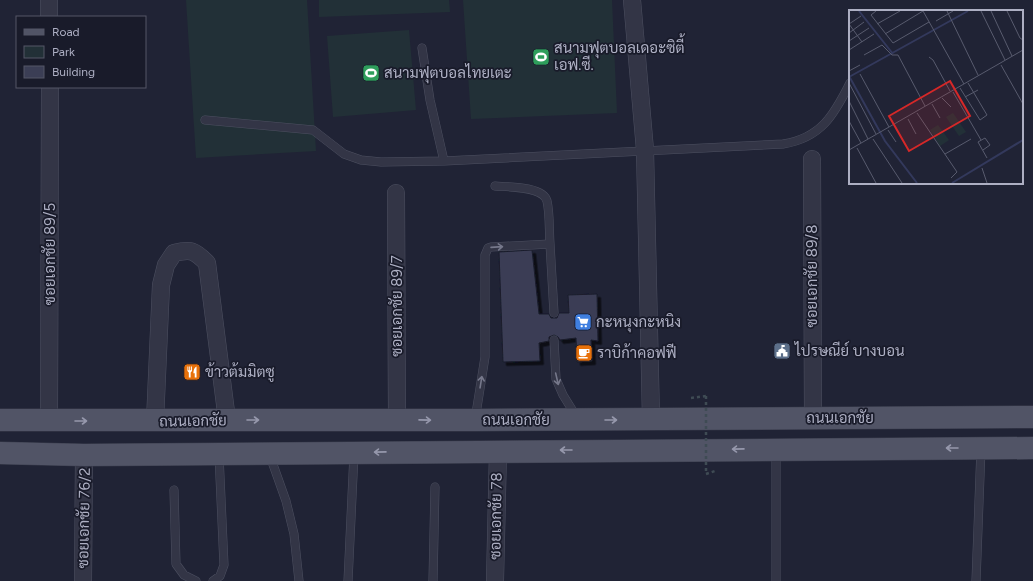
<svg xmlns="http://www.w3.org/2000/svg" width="1033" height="581" font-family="Figtree,Sarabun,sans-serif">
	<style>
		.green { fill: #223037 }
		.building { fill: #3b3e55; stroke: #1a1d2c; filter: url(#shadow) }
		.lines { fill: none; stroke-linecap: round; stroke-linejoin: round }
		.lane-casing { stroke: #4d5061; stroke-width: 9 }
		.street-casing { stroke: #4d5061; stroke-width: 18 }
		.primary-casing { stroke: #3c3f4f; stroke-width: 23 }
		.path { stroke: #3f4b54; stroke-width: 2.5; stroke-dasharray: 3 3; stroke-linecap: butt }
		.lane { stroke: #333546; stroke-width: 8 }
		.street { stroke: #333546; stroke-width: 17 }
		.primary { stroke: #515466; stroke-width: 22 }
		.path-bridge { stroke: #3f4b54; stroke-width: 2.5; stroke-dasharray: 3 3; stroke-linecap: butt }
		.oneway { stroke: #76788b }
		.oneway2 { stroke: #9698ac }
		.labels { text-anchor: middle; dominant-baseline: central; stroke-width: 3.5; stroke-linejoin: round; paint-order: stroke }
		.poi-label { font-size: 15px; fill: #adafc3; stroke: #191b2a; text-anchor: start }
		.street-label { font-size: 15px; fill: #adafc3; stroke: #191b2a }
		.inset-river { fill: none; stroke: #33395c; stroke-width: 2 }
		.inset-road { fill: none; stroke: #585b6e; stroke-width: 1 }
		.view { fill: #d62828; fill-opacity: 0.15; stroke: #d62828; stroke-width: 2 }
		.inset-edge { fill: none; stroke: #adafc3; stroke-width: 2 }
	</style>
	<defs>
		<filter id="shadow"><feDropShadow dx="3.5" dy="3.5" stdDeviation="0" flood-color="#0009"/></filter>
	</defs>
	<rect width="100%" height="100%" fill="#202335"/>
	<path class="green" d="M186,0H307L316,151L196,158Z
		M319,0H449L450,12L319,17Z
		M463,0H612L617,113L471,119Z
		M409,30L416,110L333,117L327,36Z"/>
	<path class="building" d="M532,250L539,314H549L551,318H557L559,313H569L568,295L597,294L598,341L591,340L592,361L577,362L576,338L560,340L558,337L554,335L549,337V341L539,343L540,361L503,362L499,252Z"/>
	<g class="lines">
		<defs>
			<path id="lane" d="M422,48L430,100L444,161
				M205,120L313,130L344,154L361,160L381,162L444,161L783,144C821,138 834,115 850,83
				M495,186C507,187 543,186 547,201C550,214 549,231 550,244
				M554,340L556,379L563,395L576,416
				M475,420L485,357V255L488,248L491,247L550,244L554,313
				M270,456L286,501L294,534L299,581
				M174,490L176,564L184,575L196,581
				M213,581L220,576L224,565L219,455
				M348,581L354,454
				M433,581L435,487
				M776,581V450
				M976,581L981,449"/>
			<path id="street" d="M49,0V17
				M632,0L645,150L651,419
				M812,159L813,418
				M396,193L397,419
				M49,421L50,87
				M155,421L161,285L166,265L174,253C191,249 194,250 207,263L227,420
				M83,581L84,455
				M495,581L498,451"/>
			<path id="primary" d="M0,420H475L1033,417
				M0,453L84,455L1033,448"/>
		</defs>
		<use href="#lane" class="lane-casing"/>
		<use href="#street" class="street-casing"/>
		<use href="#primary" class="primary-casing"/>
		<path class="path" d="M691,398L706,396
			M706,474L715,471"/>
		<use href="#lane" class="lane"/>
		<use href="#street" class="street"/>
		<use href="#primary" class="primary"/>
		<path class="path-bridge" d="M706,396V474"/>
	</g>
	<defs><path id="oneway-shaft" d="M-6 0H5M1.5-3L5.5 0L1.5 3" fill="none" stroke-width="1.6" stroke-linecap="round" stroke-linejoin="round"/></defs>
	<g class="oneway">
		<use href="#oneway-shaft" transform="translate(497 247) rotate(-4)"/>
		<use href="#oneway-shaft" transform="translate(557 379) rotate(77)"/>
		<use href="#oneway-shaft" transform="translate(481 382) rotate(-81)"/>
	</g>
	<g class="oneway2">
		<use href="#oneway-shaft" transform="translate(253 420)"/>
		<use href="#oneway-shaft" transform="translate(425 420) rotate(1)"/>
		<use href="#oneway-shaft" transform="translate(611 420)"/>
		<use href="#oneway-shaft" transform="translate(81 421)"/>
		<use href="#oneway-shaft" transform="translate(952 448) rotate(180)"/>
		<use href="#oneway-shaft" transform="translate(738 449) rotate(179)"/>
		<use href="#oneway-shaft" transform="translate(566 450) rotate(180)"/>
		<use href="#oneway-shaft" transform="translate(380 452) rotate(179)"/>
	</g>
	<defs>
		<symbol id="stadium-square" viewBox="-11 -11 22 22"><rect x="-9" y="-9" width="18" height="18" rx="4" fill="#2e9e5b" stroke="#191b2a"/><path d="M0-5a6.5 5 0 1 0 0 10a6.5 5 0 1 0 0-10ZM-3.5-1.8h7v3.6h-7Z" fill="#fff"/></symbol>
		<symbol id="supermarket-square" viewBox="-11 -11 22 22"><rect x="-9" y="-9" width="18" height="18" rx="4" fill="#3f7fe0" stroke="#191b2a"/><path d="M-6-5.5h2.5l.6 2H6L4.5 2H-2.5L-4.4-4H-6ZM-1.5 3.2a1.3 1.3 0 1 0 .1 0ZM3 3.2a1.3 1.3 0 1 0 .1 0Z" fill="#fff"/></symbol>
		<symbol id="civic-square" viewBox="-11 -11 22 22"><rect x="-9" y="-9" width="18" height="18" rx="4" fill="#5c6f8a" stroke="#191b2a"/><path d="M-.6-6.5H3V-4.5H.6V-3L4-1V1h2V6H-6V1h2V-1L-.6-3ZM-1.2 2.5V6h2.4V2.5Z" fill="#fff"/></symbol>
		<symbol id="cafe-square" viewBox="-11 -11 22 22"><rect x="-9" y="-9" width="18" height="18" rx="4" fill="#e8710a" stroke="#191b2a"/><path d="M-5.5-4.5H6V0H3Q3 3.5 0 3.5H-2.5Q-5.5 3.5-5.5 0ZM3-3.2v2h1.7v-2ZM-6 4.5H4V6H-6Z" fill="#fff"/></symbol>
		<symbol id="restaurant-square" viewBox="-11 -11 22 22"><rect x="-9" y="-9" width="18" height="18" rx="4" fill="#e8710a" stroke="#191b2a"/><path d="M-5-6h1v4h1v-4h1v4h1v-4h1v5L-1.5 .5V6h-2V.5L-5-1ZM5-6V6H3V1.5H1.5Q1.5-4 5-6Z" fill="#fff"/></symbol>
	</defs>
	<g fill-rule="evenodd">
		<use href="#stadium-square" x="531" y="47" width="20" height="20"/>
		<use href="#stadium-square" x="361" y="63" width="20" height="20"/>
		<use href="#supermarket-square" x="573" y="312" width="20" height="20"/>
		<use href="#civic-square" x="772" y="341" width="20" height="20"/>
		<use href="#cafe-square" x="574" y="343" width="20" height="20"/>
		<use href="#restaurant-square" x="182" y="362" width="20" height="20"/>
	</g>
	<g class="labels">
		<g class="poi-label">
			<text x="554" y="48">สนามฟุตบอลเดอะซิตี้<tspan x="554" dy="17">เอฟ.ซี.</tspan></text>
			<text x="384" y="73">สนามฟุตบอลไทยเตะ</text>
			<text x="596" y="322">กะหนุงกะหนิง</text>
			<text x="795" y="351">ไปรษณีย์ บางบอน</text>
			<text x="597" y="353">ราบิก้าคอฟฟี</text>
			<text x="205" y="372">ข้าวต้มมิตซู</text>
		</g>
		<g class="street-label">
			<text transform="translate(50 254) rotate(-90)">ซอยเอกชัย 89/5</text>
			<text transform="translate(812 276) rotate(-90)">ซอยเอกชัย 89/8</text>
			<text transform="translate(397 306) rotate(-90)">ซอยเอกชัย 89/7</text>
			<text x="840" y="418">ถนนเอกชัย</text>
			<text x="516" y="420">ถนนเอกชัย</text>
			<text transform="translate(193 421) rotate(-1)">ถนนเอกชัย</text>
			<text transform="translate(496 516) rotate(-89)">ซอยเอกชัย 78</text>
			<text transform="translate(84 518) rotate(-89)">ซอยเอกชัย 76/2</text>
		</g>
	</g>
	<g transform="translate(849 10)">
		<rect width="174" height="174" fill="#202335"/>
		<path d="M104,103L117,122L110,126L97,107ZM89,115L100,130L91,136L81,120Z" fill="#223037"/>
		<path class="inset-river" d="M10,1L44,44M0,66L36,131L68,173M0,67L119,1M103,173L174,130"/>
		<path class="inset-road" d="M27,1L22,5L44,33L80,12M74,1L115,74M98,1L129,65M132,1L156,50M142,1L163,46M158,1L171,28L174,30M87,11L104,1M0,14L13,32M0,14L12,6M28,14L51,1M0,23L15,12M36,24L74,1M0,31L20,18M0,40L25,24M15,45L33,35L43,45H49L76,96M80,47L84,50L101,81M152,55L174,94M0,61L11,55M11,64L40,117M0,73L27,124M111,78L131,110L138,105L119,73M104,82L132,130M116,87L129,80M93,88L102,97M0,91L19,129M83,94L91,108M68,103L108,162L102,168M59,109L67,124M0,111L12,133M39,120L47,132M24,129L53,173M8,138L27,173M0,140L174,40M134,140L141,135L136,128L129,132L138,148M96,144L122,129M133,158L138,173"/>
		<path class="view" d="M101,71L121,106L60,141L40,106Z"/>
		<rect width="174" height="174" class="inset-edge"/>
	</g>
	<rect x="16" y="16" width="130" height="72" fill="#191b2a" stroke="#545667"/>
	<rect x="24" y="29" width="20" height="6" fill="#515466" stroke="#545667"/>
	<text x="52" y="36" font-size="12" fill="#adafc3">Road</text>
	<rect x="24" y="46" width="20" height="12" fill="#223037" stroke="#545667"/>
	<text x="52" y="56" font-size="12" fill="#adafc3">Park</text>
	<rect x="24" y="66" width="20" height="12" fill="#3b3e55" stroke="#545667"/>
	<text x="52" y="76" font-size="12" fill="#adafc3">Building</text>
</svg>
